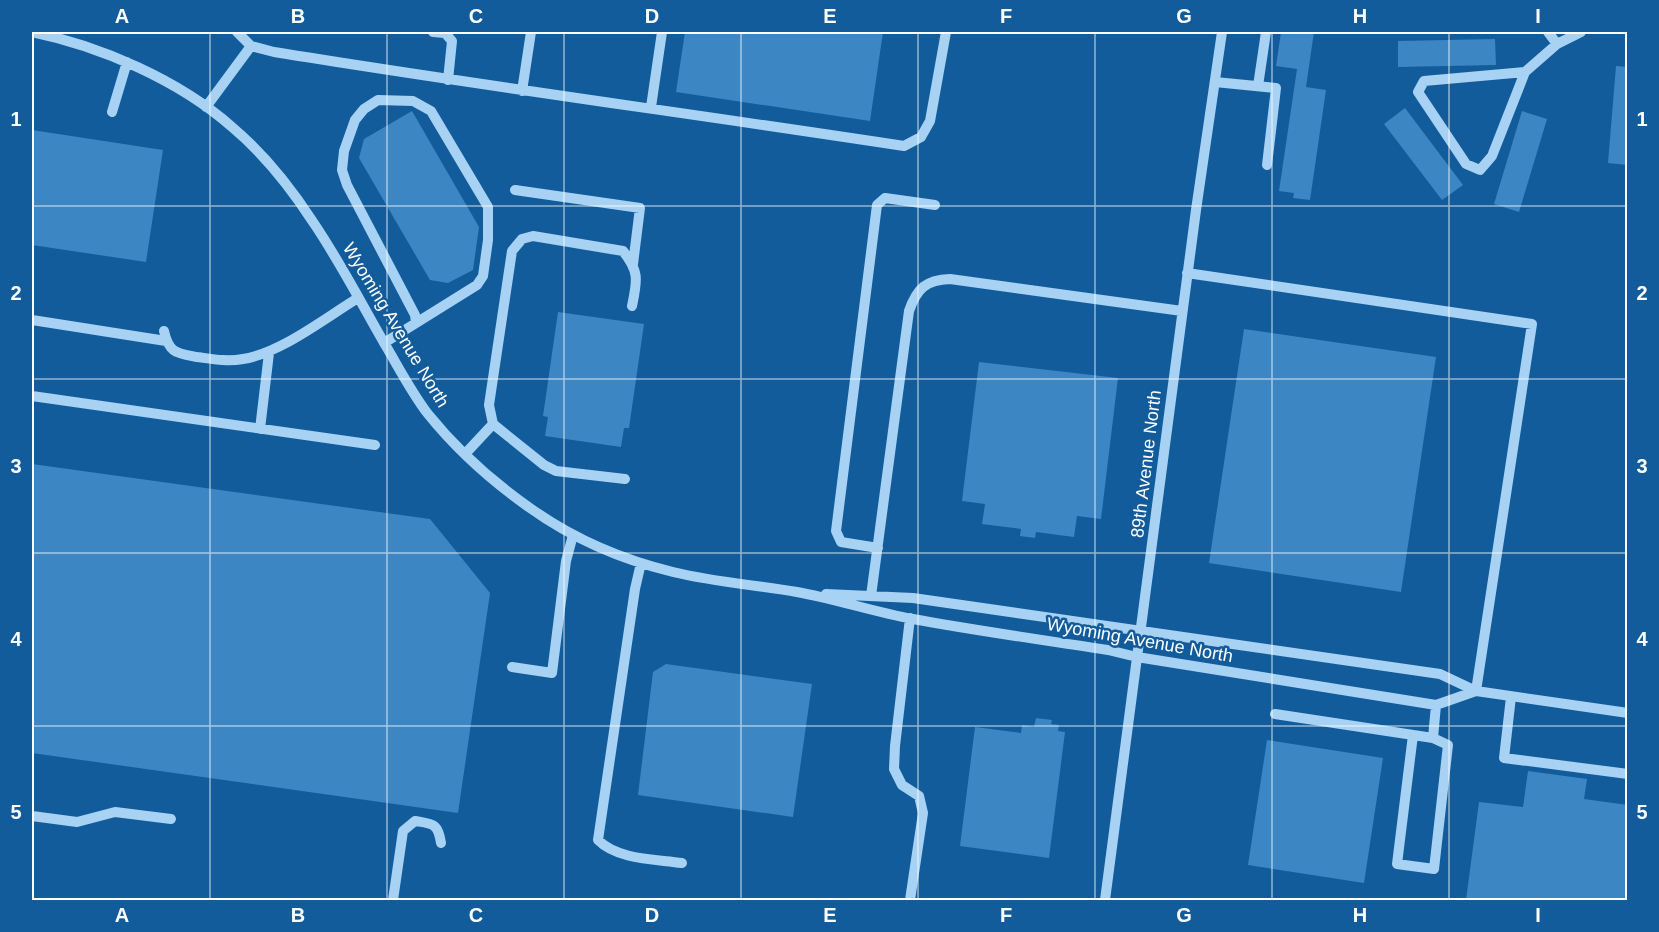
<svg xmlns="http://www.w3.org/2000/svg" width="1659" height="932" font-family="Arial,sans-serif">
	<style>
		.building { fill: #3b86c3 }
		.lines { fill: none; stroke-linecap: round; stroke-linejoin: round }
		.minor { stroke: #a7d2f4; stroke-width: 10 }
		.grid { fill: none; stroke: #fff; stroke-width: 1.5; stroke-opacity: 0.55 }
		.labels { text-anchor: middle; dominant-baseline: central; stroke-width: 5; stroke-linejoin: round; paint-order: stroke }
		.street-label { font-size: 18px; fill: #fff; stroke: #125c9c }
		.neatline { fill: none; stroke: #fff; stroke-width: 2 }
		.grid-label { font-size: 20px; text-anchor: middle; font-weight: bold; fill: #fff }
	</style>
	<rect width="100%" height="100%" fill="#125c9c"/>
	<path class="building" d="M685,32H883L870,121L676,92Z
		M1281,32H1314L1306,87L1326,90L1310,200L1293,198L1294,193L1279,191L1297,69L1276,66Z
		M1495,39L1496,65L1398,67V41Z
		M1616,66L1628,67V165L1608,163Z
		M1405,108L1463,185L1442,200L1384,124Z
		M412,111L479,227L473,270L448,283L430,280L359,158L364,139Z
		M1522,111L1547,119L1519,212L1494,204Z
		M32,130L163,150L146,262L32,245Z
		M558,312L644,324L629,428H624L621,447L545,436L548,417L543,416Z
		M1244,329L1436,357L1401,592L1209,563Z
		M979,362L1118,378L1101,519L1077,516L1074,537L1036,532L1035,538L1020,536L1021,529L982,524L985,504L962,501Z
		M32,464L430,519L490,593L458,813L32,753Z
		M666,664L812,684L793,817L638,795L653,672Z
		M1036,718L1052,720L1051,724L1059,725L1058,731L1065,732L1049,858L960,846L975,727L1021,733L1022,725L1034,727Z
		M1267,740L1383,758L1364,883L1248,865Z
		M1528,771L1587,779L1584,799L1628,805V900H1466L1479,802L1523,807Z"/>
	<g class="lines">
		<path class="minor" d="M32,32C100,46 179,80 232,127C263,153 291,188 313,222C339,260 360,301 383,341C398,366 411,392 428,414C457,450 493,482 530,508C572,538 623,560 673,572C714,582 756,585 797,592C836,599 874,612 913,619C978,631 1043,640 1108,650L1137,657L1436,705L1476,691
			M237,32L251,46L274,52C484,86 694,114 904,146L921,137L930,121L946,32
			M433,32L445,33L452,41L448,80
			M1548,32L1557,44
			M1525,72L1492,156L1480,170L1466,164L1418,92L1424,81L1525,72L1557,44L1581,32
			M1215,82L1276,88L1267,165
			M1258,86L1266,32
			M522,91L531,32
			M206,107L251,46
			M651,107L662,32
			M112,112L127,62
			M515,190L640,208L633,264
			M1187,273L1532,324L1476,691
			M32,320L166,341
			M164,331C169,353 176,353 197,357C212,359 227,362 243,359C281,353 325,318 358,298
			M384,343L416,323L415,315L347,185L342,170L344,151L355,120L364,109L378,100L413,101L431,111L488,207V240L483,276L477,285L416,323
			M32,396L375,445
			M260,429L269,353
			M465,454L493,424
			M625,479L556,471L544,465L493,424L489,405L512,251L522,239L533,236L623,251C640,272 637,281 632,306
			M878,548L841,542L836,531L877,205L885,198L935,205
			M641,563L635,589L598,840C618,860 655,859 682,863
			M826,594L913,598L1440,674L1476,691L1628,713
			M871,596L909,311C917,288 926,280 950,279L1182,311
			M910,618L895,746L894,769L902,785L919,796L923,813L910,900
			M512,667L552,673L566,561L573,535
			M1511,697L1504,758L1628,774
			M1275,714L1433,738L1436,705
			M1413,735L1397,864L1434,869L1448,745L1433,738
			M32,816L77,822L115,812L171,819
			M393,900L403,831L415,821C433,824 438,823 441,843
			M1105,900L1196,210L1222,32"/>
	</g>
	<path class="grid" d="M210,32V900M387,32V900M564,32V900M741,32V900M918,32V900M1095,32V900M1272,32V900M1449,32V900M32,206H1628M32,379H1628M32,553H1628M32,726H1628"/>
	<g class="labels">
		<g class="street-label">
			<text transform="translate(396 325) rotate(59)">Wyoming Avenue North</text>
			<text transform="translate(1146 464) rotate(-83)">89th Avenue North</text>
			<text transform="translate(1140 640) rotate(10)">Wyoming Avenue North</text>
		</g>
	</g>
	<rect width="1659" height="932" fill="none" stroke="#125c9c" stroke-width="66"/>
	<rect x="33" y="33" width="1593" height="866" class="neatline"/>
	<g class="grid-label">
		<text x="122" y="23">A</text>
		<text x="298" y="23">B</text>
		<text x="476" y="23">C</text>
		<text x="652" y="23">D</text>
		<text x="830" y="23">E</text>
		<text x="1006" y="23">F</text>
		<text x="1184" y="23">G</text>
		<text x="1360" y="23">H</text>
		<text x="1538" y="23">I</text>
		<text x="16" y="126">1</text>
		<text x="1642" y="126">1</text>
		<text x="16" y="300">2</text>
		<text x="1642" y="300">2</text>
		<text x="16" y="473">3</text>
		<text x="1642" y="473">3</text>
		<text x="16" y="646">4</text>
		<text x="1642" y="646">4</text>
		<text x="16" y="819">5</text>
		<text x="1642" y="819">5</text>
		<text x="122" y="922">A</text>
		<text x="298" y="922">B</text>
		<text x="476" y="922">C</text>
		<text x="652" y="922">D</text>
		<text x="830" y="922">E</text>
		<text x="1006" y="922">F</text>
		<text x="1184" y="922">G</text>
		<text x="1360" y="922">H</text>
		<text x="1538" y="922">I</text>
	</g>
</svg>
